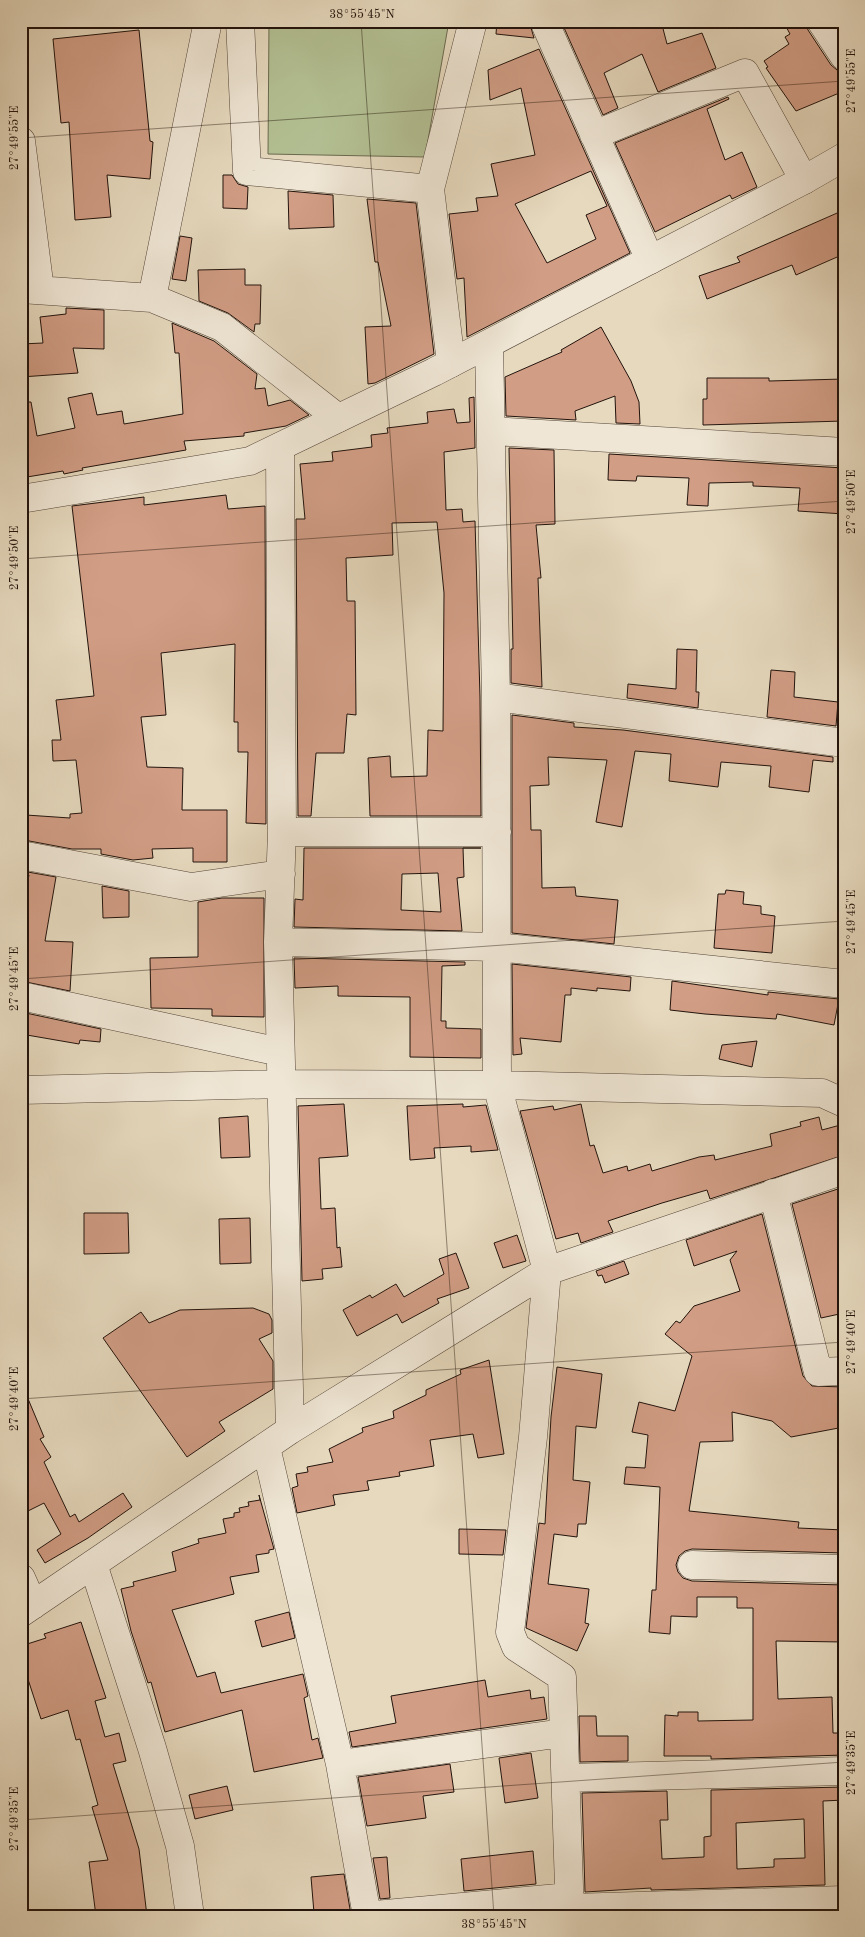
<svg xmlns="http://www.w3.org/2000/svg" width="865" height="1937" font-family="'Old Standard TT',serif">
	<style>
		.green { fill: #b3c093; stroke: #6a6a50 }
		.building { fill: #d19d85; stroke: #22130c; fill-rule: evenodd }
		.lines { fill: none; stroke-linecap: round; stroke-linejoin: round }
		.minor-casing { stroke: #534438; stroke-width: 29 }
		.tertiary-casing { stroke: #534438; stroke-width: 29 }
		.minor { stroke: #efe6d5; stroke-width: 28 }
		.tertiary { stroke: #efe6d5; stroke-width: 28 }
		.ticks { fill: none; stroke: #22130c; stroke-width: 1; stroke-opacity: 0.45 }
		.neatline { fill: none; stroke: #22130c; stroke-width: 2 }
		.ticks-label { font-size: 12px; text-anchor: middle; fill: #22130c }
	</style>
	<rect width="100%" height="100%" fill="#e6d9be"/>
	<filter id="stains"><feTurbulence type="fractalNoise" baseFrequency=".004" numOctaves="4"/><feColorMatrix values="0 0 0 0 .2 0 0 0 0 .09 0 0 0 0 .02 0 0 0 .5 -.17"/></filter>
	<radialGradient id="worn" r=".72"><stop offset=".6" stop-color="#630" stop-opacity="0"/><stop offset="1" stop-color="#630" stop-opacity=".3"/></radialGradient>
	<path class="green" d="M269,21H449L425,157L268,154Z"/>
	<path class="building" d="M497,21H529L534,38L496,34Z
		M561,21H661L667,44L702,33L716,68L658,92L642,54L604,73L618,108L603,115Z
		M783,21H805L808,30L831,65L837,70L844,71V91L796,111L766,68L768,67L764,61L789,44L785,37L790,34Z
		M139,30L150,141L153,142L150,179L107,175L111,217L75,220L69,122L61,123L53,39Z
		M539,49L630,253L467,337L464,278L457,279L449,214L478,211L476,198L498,196L491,164L535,155L521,88L490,100L488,70ZM591,171L607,206L586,215L596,239L547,263L515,204Z
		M728,97L729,99L707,109L725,160L742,152L757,187L732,199L730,195L655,232L615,143Z
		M223,175H232L238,184L248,187L247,209L223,208Z
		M288,191L333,195L334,227L289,229Z
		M367,199L416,203L434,354L375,383L368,384L365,327L391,326L378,262H375Z
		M844,210V254L796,275L792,265L707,299L699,276L740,262L737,257Z
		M180,236L192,238L186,281L172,279Z
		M245,269V285H261L260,324H255L254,332L228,313L199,301L198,270Z
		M66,308L104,310V349L73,348L78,373L21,377V344L43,343L40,317L66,314Z
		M172,323L214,341L257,374L255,389L265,388L268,406L290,400L309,415L286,426L244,433V436L184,441L186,450L82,468L83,470L64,474L63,471L21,478V402H31L37,436L75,428L68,398L92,393L97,415L122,411L124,424L183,414L179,353H175Z
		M601,327L631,381L639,402L640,424L616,423L615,396L575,411L576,420L506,416L505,377L562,352L561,350Z
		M707,378H769V381L844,379V421L703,425V399H707Z
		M474,397L475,448L444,452L446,510L462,509L463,522L475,521L480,697L481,816H370L368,758L390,756L391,777L427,776L428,730L443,731L444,593L437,522L392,523L393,555L346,558L347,601H355L356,715L347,714L344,753H316L311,816H298L296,519H305L300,464L333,461L332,452L372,447L371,435L388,433L387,428L428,423L427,412L454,409L457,423L470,422L469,398Z
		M509,448L554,450L555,524L536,525L541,578H538L542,687L511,683V649H513Z
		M609,454L844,468V514L798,511L800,488L753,486V482L709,483L708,506L687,505L689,478L637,476L636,481L608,480Z
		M226,495L228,509L265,506L266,824L246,823L248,752H238V722H234L235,644L161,653L166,715L141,717L147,767L183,768L182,810H227V862H193V848L152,849L153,858L133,860L101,854V849H72L24,840L26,815L70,818V814L82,813L76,760L53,761L52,740H61L56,700L94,696L72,506L144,497V505Z
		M677,649L697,650L696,692H699L698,708L627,698L628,684L676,689Z
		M771,670L795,672L794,697L838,702L836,726L767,717Z
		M512,715L574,723V727L623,730L833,757V762L813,760L809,792L769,787L771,766L721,762L718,787L669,781L671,754L635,751L622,827L596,822L607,760L548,757L549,785L530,786L531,830H541L542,888L575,887L576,896L618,900L614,944L512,933Z
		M304,848H481H463L464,877L457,878L462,931L294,927L295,899L303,900ZM438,873L441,912L401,910L402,874Z
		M22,871L56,877L45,941L73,942L70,991L21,981V913L29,875L21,873Z
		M102,886L129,891V917L103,918Z
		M726,890L744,892L743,904L761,906V914L775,916L772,953L714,948L718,894H725Z
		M222,898H264V1017L212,1016V1009L151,1008L150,958L198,957V902Z
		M294,958L465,962V965L442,966L441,1021H446V1028L481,1029V1058L410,1057V997L338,996V986L295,988Z
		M512,964L631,977L630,991L597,988V991L571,988V995H565L561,1042L520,1038L522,1054L513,1055Z
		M672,981L768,995V992L839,999L834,1025L777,1014L776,1019L705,1014L670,1010Z
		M21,1012L101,1029L100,1042L80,1040L79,1044L21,1034Z
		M757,1041L752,1067L719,1059L722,1045Z
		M344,1104L348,1156L319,1158L321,1209L335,1208L337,1248L340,1247L342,1267L322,1269L323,1279L302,1281L298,1106Z
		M463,1104V1107L486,1105L498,1150L471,1152V1146L434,1148L435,1158L410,1160L407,1106Z
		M581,1104L590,1146L594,1145L603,1173L627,1166L628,1171L650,1164L652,1171L699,1157L714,1155L715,1160L772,1146L770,1134L801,1126L800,1122L819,1117L822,1130L844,1124V1155L710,1199L707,1190L662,1203L608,1221L613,1232L581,1243L578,1233L556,1239L520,1111L553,1106L554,1110Z
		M248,1116L250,1157L221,1158L219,1118Z
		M844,1187V1313L821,1318L792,1204Z
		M84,1213H128L129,1253L84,1254Z
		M762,1214L803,1376L812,1386L844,1387V1407H841L844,1427L791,1437L772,1421L732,1412L733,1441L700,1442L689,1511L799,1522L798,1528L844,1530V1553L692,1549L685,1551L679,1556L676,1565L678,1572L683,1578L692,1581L844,1585V1642L776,1641L778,1699L832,1697L833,1733H844V1755L711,1759V1756H664L665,1715L678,1716V1712H698V1721L753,1720V1608H737V1597H697V1617L671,1616L670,1634L649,1632L652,1590H656L660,1487L624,1484L626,1467L645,1468L648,1435L632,1432L639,1402L675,1411L692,1356L665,1334L676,1321L680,1323L694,1306L740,1291L730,1260L737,1251L694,1266L686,1240Z
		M250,1218L251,1263L220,1264L219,1219Z
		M517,1235L526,1261L503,1268L494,1243Z
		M456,1253L469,1288L437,1299L439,1303L402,1323L397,1314L357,1336L343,1310L370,1295L372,1298L396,1284L404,1297L444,1274L439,1259Z
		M624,1261L629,1274L605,1283L602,1275L598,1276L596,1271Z
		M253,1308L269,1314L272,1320V1333L259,1339L273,1361V1389L219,1422L225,1431L187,1457L103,1338L141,1312L149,1323L180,1310Z
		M489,1360L504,1454L478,1458L473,1434L430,1440L434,1466L399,1472L400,1476L367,1481L369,1490L333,1495L335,1505L297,1513L292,1488L298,1486L296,1474L308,1472L307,1467L333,1462L329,1449L363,1432L362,1428L394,1418L393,1411L426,1395V1390L461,1374L460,1370Z
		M557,1367L602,1374L596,1428L576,1426L573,1480L590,1482L586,1524H578L577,1537L554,1534L548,1584L589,1589L585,1623L589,1624L577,1651L526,1628L539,1523L545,1524L551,1417Z
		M21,1382L44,1437L40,1439L51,1457L44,1462L70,1517L75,1514L79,1522L123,1493L132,1507L88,1538L45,1563L37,1550L61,1534L44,1503L28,1511L21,1496Z
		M259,1495L274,1549L269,1550V1553L256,1555L259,1572L230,1577L234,1594L172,1610L197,1677L215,1672L221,1693L303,1674L308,1696L304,1698L312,1740L318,1738L323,1758L254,1772L242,1710L165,1732L151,1682L148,1683L131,1631L121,1589L134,1586L133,1582L176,1571L172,1552L199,1543L198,1539L226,1533L223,1519L234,1517V1513L240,1512L239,1508L249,1506L248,1502L260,1500Z
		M459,1529L506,1530L503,1555L459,1554Z
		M289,1612L295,1638L262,1647L255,1621Z
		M81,1622L106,1698L95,1701L105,1737L119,1733L126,1761L113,1764L139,1849L147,1916H96L89,1862L108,1860L92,1807L98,1805L80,1739L76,1740L68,1710L41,1719L21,1658V1646L46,1638L44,1634Z
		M485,1680L488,1697L530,1690L531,1699L544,1697L547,1719L352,1747L349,1732L396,1723L391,1696Z
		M579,1716H596L597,1736H628V1761L580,1762Z
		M531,1753L538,1798L505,1803L499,1758Z
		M450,1764L454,1792L423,1796L426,1818L367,1826L358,1777Z
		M227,1786L233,1810L195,1819L189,1795Z
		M844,1787V1800L823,1801L825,1885L651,1890V1888L585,1892L582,1793L667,1791L668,1820H660L662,1859L704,1857V1837L711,1836V1790ZM804,1819L805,1858L774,1859V1867L737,1869L736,1823Z
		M533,1851L536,1884L464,1891L461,1859Z
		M387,1857L390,1898L380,1899L373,1858Z
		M344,1874L350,1909L349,1916H326V1912L314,1913L311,1877Z"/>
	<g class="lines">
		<defs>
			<path id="minor" d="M240,21L247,171L430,189L473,21
				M544,21L650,260
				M821,21L844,56
				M594,135L745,73L804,180
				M21,141L40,290
				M430,189L451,363
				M21,289L152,298L222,327L338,418
				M152,298L208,21
				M489,344L496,697L497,1085L547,1271L533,1437L510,1632L516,1647L562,1677L570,1916
				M492,431L844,452
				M280,447L282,832L278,942L290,1430
				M496,697L844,743
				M282,832H497
				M21,855L191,887L281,874
				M278,942L498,947L844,984
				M21,996L280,1052
				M21,1090L281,1084L497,1085L822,1093L844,1103
				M773,1193L818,1372L844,1371
				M266,1447L340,1764L367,1916
				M93,1564L152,1748L180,1846L190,1916
				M692,1565L844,1569
				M21,1578L33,1605
				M21,1613L290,1430L547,1271L844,1170
				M340,1764L563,1733
				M566,1778L844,1771
				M570,1908L844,1900
				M364,1916L569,1897"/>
			<path id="tertiary" d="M21,499L250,461L434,372L804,180L844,157"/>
		</defs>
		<use href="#minor" class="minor-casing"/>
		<use href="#tertiary" class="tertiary-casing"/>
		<use href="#minor" class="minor"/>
		<use href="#tertiary" class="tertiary"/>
	</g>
	<path class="ticks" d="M361,21L494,1916M21,138L844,81M21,559L844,501M21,979L844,921M21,1399L844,1342M21,1820L844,1762"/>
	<rect width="865" height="1937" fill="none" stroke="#e6d9be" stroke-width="55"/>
	<rect x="28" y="28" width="810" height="1882" class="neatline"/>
	<g class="ticks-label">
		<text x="362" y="18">38°55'45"N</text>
		<text transform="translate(851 81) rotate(-90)" y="4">27°49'55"E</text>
		<text transform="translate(14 138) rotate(-90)" y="4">27°49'55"E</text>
		<text transform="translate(851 502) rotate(-90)" y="4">27°49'50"E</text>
		<text transform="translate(14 558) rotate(-90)" y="4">27°49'50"E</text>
		<text transform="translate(851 922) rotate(-90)" y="4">27°49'45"E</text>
		<text transform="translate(14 979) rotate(-90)" y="4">27°49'45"E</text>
		<text transform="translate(851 1342) rotate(-90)" y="4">27°49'40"E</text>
		<text transform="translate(14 1399) rotate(-90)" y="4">27°49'40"E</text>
		<text transform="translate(851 1763) rotate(-90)" y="4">27°49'35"E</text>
		<text transform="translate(14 1819) rotate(-90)" y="4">27°49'35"E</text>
		<text x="494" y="1928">38°55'45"N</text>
	</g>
	<rect width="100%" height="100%" filter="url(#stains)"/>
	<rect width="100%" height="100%" fill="url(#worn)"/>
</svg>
